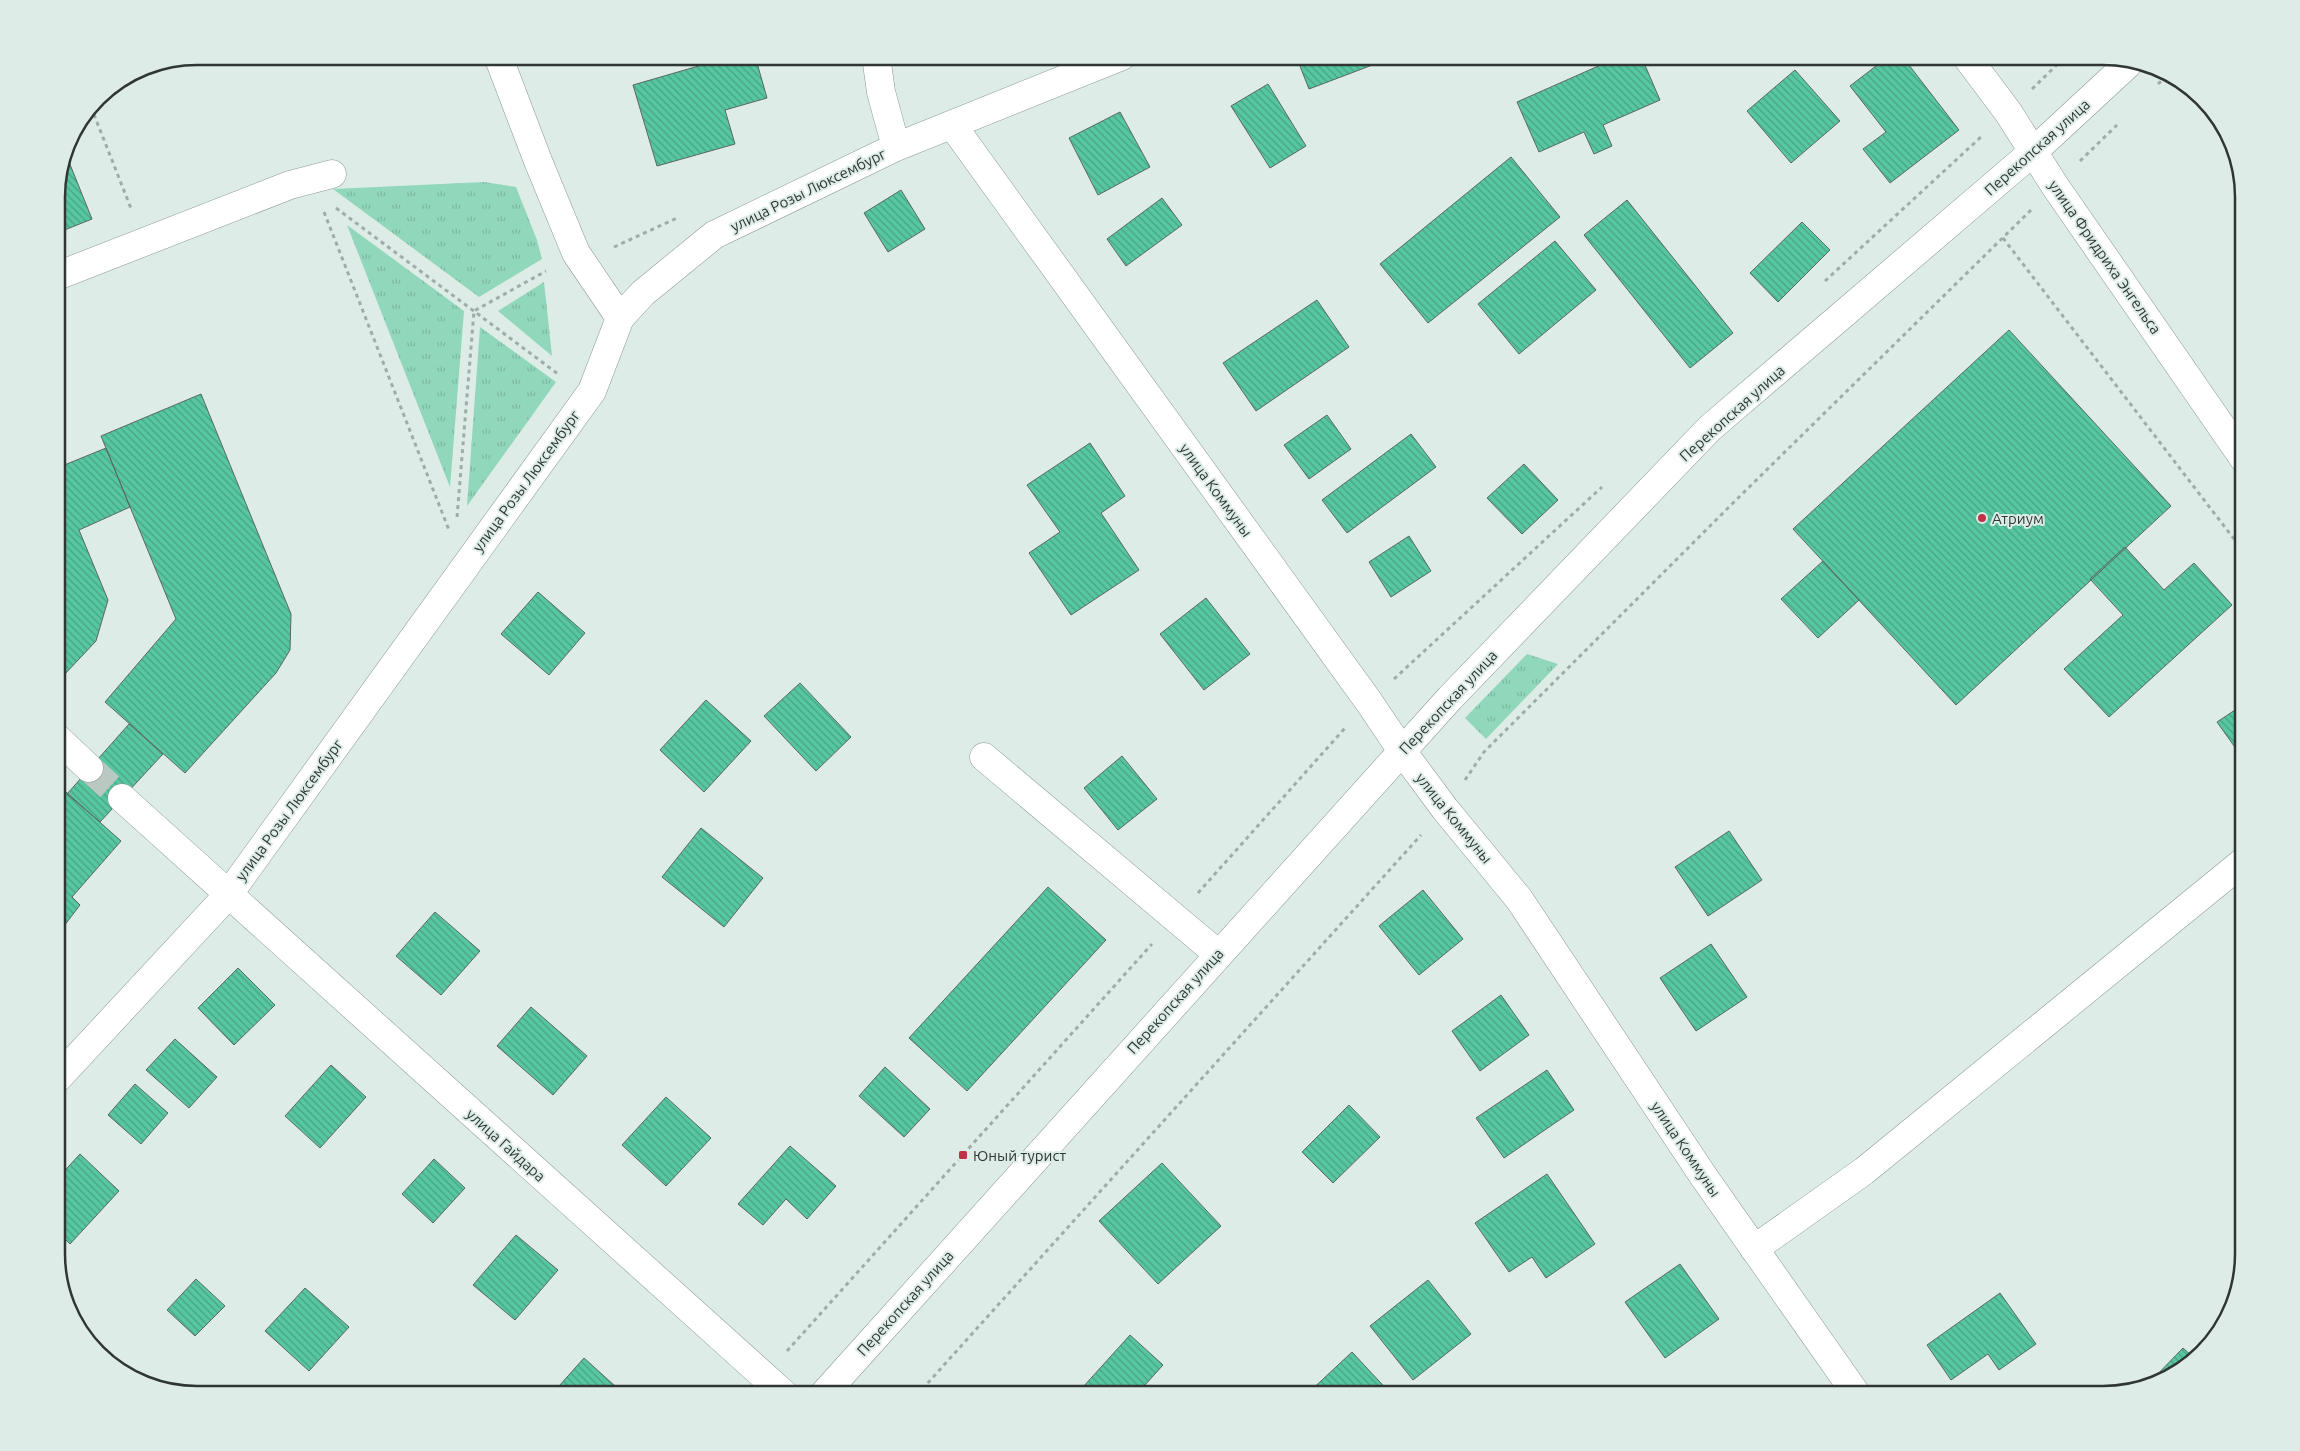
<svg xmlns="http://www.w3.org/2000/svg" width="2300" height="1451" font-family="Ubuntu,sans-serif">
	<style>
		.grass { fill: url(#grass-tufts) }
		.building { fill: url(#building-back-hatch); stroke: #5b6862 }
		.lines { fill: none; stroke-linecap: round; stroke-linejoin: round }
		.minor-tunnel { stroke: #bac8c2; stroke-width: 28; stroke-dasharray: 28 14; stroke-linecap: butt }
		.minor-casing { stroke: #8b9993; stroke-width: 29 }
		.path { stroke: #a0aca7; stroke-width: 3; stroke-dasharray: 4 4; stroke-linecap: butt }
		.minor { stroke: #fff; stroke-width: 28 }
		.poi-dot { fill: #c13145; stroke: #ddece6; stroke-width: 2 }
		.labels { text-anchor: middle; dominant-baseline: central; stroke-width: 4; stroke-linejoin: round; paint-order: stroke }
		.street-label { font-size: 15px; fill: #303633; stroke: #ddece6 }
		.poi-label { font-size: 15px; fill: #303633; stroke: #ddece6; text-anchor: start }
		.rim { fill: none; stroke: #303633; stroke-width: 2.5 }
	</style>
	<defs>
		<pattern id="grass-tufts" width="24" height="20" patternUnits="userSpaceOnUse" patternTransform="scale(1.25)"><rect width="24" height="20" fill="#91d7bc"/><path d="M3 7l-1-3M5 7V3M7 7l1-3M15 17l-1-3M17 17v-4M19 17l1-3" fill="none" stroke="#7db9a2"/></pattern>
		<pattern id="building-back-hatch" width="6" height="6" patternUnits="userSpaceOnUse" patternTransform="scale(1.25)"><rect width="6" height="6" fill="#57c7a1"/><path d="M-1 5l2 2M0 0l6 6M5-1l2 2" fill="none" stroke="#48a284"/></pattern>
	</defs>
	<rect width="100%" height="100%" fill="#ddece6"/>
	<path class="grass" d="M484,182L516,187L537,240L542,259L479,297L333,189Z
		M347,225L464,311L450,487Z
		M544,282L552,356L498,311Z
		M480,327L556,382L467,506Z
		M1527,654L1558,664L1486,739L1465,718Z"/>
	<path class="building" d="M733,56H755L767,98L725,110L735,144L657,166L633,85Z
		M1296,56H1372L1375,64L1309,89Z
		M1621,56H1641L1660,100L1603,125L1612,146L1594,154L1584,132L1539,152L1517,102Z
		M1889,56H1902L1959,130L1890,183L1863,149L1886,132L1850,86Z
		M1795,70L1840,121L1791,163L1747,111Z
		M1268,84L1306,146L1270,168L1231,106Z
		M1120,112L1150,167L1098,195L1069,138Z
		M65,152L92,219L57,233V188Z
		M1511,157L1560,217L1428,323L1380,264Z
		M901,190L925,229L888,252L864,213Z
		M1162,198L1182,225L1126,266L1107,239Z
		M1627,200L1733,333L1690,368L1584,235Z
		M1802,222L1830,250L1778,302L1750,273Z
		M1555,241L1596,290L1519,354L1478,304Z
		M1317,300L1349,347L1256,411L1223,363Z
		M2009,330L2171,506L1956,705L1793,529Z
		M201,394L291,614L290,650L276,673L185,773L105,702L176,619L101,436Z
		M1327,415L1351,449L1309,479L1284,445Z
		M1411,434L1436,467L1347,533L1322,500Z
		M1090,443L1125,496L1101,513L1139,570L1071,615L1029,553L1060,532L1027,485Z
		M106,448L130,507L79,530L108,600L96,641L64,675L57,678V468Z
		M1524,464L1558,500L1522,534L1487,498Z
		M1409,536L1431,571L1391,597L1369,562Z
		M2125,547L2164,590L2194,563L2232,605L2109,717L2064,669L2123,615L2090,579Z
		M1823,561L1859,600L1818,638L1781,599Z
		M538,592L585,633L549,675L501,634Z
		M1206,598L1250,654L1204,690L1160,634Z
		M800,683L851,737L816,771L764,716Z
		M706,700L751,741L704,792L660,750Z
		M2244,704V760L2217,722Z
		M129,724L163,754L100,822L67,794Z
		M1122,756L1157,799L1118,830L1084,788Z
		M57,784L121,841L72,897L80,905L64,926L57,930Z
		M701,828L763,878L724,927L662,877Z
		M1729,831L1762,880L1708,916L1675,867Z
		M1048,887L1106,940L967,1091L909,1038Z
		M1423,890L1463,939L1419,975L1379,926Z
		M435,912L480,951L441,995L396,956Z
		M1711,944L1747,997L1696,1031L1660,978Z
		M238,968L275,1005L234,1045L198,1008Z
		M1501,995L1529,1035L1480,1071L1452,1031Z
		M531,1007L587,1056L553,1095L497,1046Z
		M175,1039L217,1077L189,1108L146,1070Z
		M331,1065L366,1097L320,1148L285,1116Z
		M885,1067L930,1109L904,1137L859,1096Z
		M1547,1070L1574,1110L1504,1158L1476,1118Z
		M135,1084L168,1113L141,1144L108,1115Z
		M666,1097L711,1138L666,1186L622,1145Z
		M1349,1105L1380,1137L1333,1183L1302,1152Z
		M790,1146L836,1186L807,1219L786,1199L763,1225L738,1204Z
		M80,1154L119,1191L70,1244L57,1231V1179Z
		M434,1159L465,1188L433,1223L402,1194Z
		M1162,1163L1221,1226L1158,1284L1099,1221Z
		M1547,1174L1595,1244L1546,1278L1532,1257L1509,1272L1475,1223Z
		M516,1235L558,1270L515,1320L473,1285Z
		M1680,1264L1719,1319L1665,1358L1625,1302Z
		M196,1279L225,1306L195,1336L167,1310Z
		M1428,1280L1471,1334L1413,1380L1370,1326Z
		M305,1288L349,1327L309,1371L265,1331Z
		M2000,1293L2036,1344L1999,1370L1988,1354L1951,1380L1927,1345Z
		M1130,1335L1163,1365L1136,1395H1091L1083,1387Z
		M2183,1348L2193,1357L2173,1376L2150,1382Z
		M1352,1352L1392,1395H1306Z
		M584,1358L625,1395H551Z"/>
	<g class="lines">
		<path class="minor-tunnel" d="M89,768L122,798"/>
		<defs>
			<path id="minor" d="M498,56L538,161L576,253L620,318
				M876,56L881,92L896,147
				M1966,56L2008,112L2055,186L2244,459
				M953,126L1369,702L1402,751L1445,809L1519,899L1704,1177L1857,1395
				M57,276L290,185L332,174
				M57,738L89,768
				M984,757L1218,954
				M122,798L785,1395
				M57,1079L228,895L592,391L620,318L643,293L714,235L896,147L1122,56
				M1754,1249L1864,1171L2244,861
				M823,1395L1450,698L1710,428L2034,151L2128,64"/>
		</defs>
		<use href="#minor" class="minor-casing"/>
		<path class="path" d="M2158,84L2167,76
			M2032,89L2066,56
			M91,107L132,211
			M2080,161L2117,125
			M336,208L558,374
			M324,212L449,530
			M2003,238L2244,552
			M614,247L677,218
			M1825,281L1982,136
			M457,517L474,311L546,271
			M1394,679L1602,487
			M1465,780L1484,752L1732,504L2031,210
			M1198,893L1345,728
			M787,1351L1152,944
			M917,1395L1421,835"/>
		<use href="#minor" class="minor"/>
	</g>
	<g class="poi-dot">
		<circle cx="1982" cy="518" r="5"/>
		<rect x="958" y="1150" width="10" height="10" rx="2.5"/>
	</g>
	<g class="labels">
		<g class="street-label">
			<text transform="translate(2037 147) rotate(-42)">Перекопская улица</text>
			<text transform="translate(808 190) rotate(-26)">улица Розы Люксембург</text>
			<text transform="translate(2105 257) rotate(55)">улица Фридриха Энгельса</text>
			<text transform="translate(1732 413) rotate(-42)">Перекопская улица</text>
			<text transform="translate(526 481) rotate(-54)">улица Розы Люксембург</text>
			<text transform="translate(1216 490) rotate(54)">улица Коммуны</text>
			<text transform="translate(1448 702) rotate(-47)">Перекопская улица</text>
			<text transform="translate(289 810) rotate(-54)">улица Розы Люксембург</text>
			<text transform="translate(1454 818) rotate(51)">улица Коммуны</text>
			<text transform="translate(1175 1001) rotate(-48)">Перекопская улица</text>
			<text transform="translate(506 1145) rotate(42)">улица Гайдара</text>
			<text transform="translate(1686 1149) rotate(56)">улица Коммуны</text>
			<text transform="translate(905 1303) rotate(-48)">Перекопская улица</text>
		</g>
		<g class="poi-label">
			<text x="1992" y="518">Атриум</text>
			<text x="973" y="1155">Юный турист</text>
		</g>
	</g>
	<path d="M0 0H2300V1451H0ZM197 65H2103A132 132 0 0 1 2235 197V1254A132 132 0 0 1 2103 1386H197A132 132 0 0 1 65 1254V197A132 132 0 0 1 197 65Z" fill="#ddece6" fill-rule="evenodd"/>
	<path class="rim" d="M197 65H2103A132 132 0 0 1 2235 197V1254A132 132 0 0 1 2103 1386H197A132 132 0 0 1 65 1254V197A132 132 0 0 1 197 65Z"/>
</svg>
